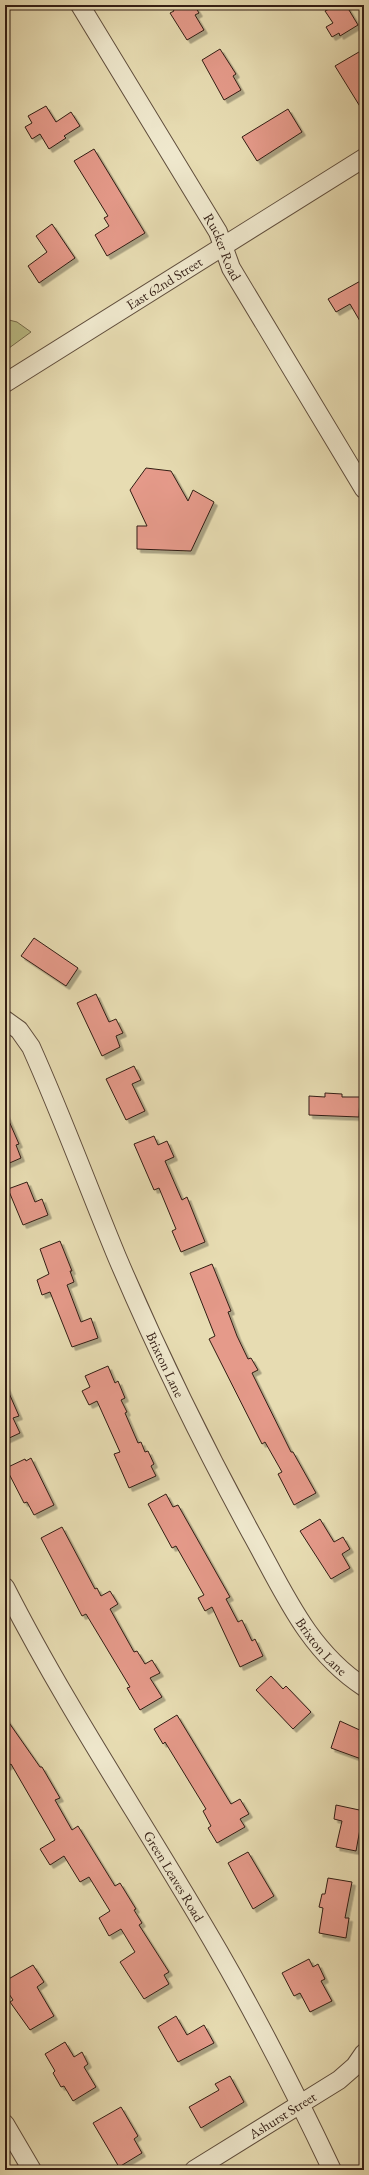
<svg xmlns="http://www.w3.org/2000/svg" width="369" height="2175" font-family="'EB Garamond',serif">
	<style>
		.green { fill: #bcbf88; stroke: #776e4e }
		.building { fill: #e59a8a; stroke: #321d14; filter: url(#shadow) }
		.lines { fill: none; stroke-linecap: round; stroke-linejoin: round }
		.minor-casing { stroke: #5f4d3c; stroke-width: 20 }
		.minor { stroke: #efe8cd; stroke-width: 18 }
		.labels { text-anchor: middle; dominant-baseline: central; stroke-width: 3; stroke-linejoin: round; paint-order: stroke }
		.street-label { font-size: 14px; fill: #321d14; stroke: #efe8cd }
	</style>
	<defs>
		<filter id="shadow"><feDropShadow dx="3.5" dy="3.5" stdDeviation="0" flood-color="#0004"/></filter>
	</defs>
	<rect width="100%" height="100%" fill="#e7dcb2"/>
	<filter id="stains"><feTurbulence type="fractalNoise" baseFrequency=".005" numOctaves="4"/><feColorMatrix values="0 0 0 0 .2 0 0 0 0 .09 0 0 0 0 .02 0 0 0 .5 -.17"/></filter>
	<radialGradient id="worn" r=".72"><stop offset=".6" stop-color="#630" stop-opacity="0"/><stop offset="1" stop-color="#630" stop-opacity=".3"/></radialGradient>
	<path class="green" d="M5,319L17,322L31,332L5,351Z"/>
	<path class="building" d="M170,5H194L199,13L195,15L204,30L187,40L170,13L174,11Z
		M326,5H346L358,25L340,36L339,33L332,37L326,27L333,23L325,11L329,9Z
		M220,49L236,74L233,76L241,90L224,100L202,60Z
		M364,49V113L335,66Z
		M46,106L56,122L71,112L80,126L64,136L66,138L49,149L40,134L32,139L25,127L32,123L28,116Z
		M288,109L302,132L257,161L242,137Z
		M94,149L145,233L107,256L95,235L109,226L104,218L108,216L74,161Z
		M52,224L75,258L39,283L28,266L47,252L36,236Z
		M364,279V328L350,304L336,312L328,299Z
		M146,468L171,471L188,501L193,490L214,502L191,551L137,549V526H147L130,490Z
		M34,938L78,968L66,986L21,956Z
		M96,994L109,1022L116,1019L123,1033L116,1036L120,1047L102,1056L77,1003Z
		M134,1066L141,1080L132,1084L145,1111L126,1120L106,1079Z
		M325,1093L342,1094V1097H360L359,1117L309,1115V1096L325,1097Z
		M5,1112L19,1144L16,1145L21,1158L5,1165Z
		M154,1136L158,1145L167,1141L174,1157L165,1161L182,1200L187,1197L205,1242L181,1252L172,1231L176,1229L159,1188L154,1190L134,1144Z
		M27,1182L35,1202L42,1199L48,1215L23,1225L8,1189Z
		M60,1241L72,1271H70L74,1282L67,1285L81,1322L91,1318L98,1338L72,1347L50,1292L42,1295L37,1280L49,1274L40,1249Z
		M212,1264L231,1311L228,1312L237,1336L248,1359L251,1358L258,1370L252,1373L291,1452H293L316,1493L294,1505L278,1474L282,1472L265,1442L262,1444L209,1339L215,1336L190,1273Z
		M108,1366L115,1383L118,1381L125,1398L121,1400L127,1412L125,1413L138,1443L141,1442L145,1452L148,1451L154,1464L151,1466L156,1476L129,1488L114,1454L120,1452L97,1401L89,1405L82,1391L90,1387L85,1376Z
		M5,1384L19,1416L13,1418L20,1433L5,1440Z
		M31,1458L54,1505L34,1515L27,1502L24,1503L6,1468L25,1459L26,1461Z
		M166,1494L173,1507L178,1505L230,1597L226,1599L238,1622L242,1620L252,1641L255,1639L263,1656L240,1667L212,1607L205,1611L198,1598L204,1595L176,1546L172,1548L148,1504Z
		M320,1519L334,1542L343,1537L350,1549L342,1554L350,1568L331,1579L300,1531Z
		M62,1527L95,1589L97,1588L101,1596L110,1591L118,1604L110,1609L134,1652L137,1651L145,1664L152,1660L160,1673L150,1678L162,1697L140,1710L127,1688L130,1687L86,1614L82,1616L41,1538Z
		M271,1676L283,1689L286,1686L311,1712L293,1729L256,1690Z
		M177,1715L231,1804L240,1799L249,1814L240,1819L245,1827L217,1843L208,1828L211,1826L203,1811L206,1809L165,1742L163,1744L154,1729Z
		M5,1717L40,1767H42L60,1798L55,1800L72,1830L78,1826L115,1886L120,1883L136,1909L134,1910L142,1923L139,1925L169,1972L164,1975L169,1984L144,1999L120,1962L135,1952L121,1929L109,1936L99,1918L110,1911L89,1877L80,1882L64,1856L50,1865L40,1849L55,1840L11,1764L5,1768Z
		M340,1721L364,1732V1760L331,1748Z
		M336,1805L364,1811V1830L360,1829L356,1851L336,1847L342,1821L334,1819Z
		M248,1852L274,1896L253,1909L228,1863Z
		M328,1878L352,1882L345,1918H349L346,1938L319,1933L323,1908L319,1907L322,1894H325Z
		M309,1959L313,1967L318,1964L325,1979L321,1981L332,2001L310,2012L300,1993L294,1996L282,1973Z
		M33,1965L44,1982L37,1987L54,2016L30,2030L10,2002L13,2000L5,1988V1981Z
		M176,2016L187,2035L204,2025L214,2043L178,2062L158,2027Z
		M65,2042L74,2057L82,2052L88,2064L84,2067L96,2087L73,2101L64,2086L61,2087L53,2073L55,2071L45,2054Z
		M230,2076L244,2102L201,2128L189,2107L219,2090L215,2084Z
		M121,2107L138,2136L134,2139L142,2153L119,2167L93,2123Z"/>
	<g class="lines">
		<defs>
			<g id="minor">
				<path id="s1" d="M80,5L218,232L231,268L364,489"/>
				<path id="s2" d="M5,383L364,158"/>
				<path id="s3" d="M5,1020L19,1030L31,1047C62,1116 88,1187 117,1257C157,1351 202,1443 251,1533C283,1590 307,1650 364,1687"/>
				<path id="s4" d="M5,1587C69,1713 149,1830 219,1952C260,2023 297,2096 332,2170"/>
				<path d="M5,2124L32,2170"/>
				<path id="s5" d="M194,2170L339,2080L355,2066L364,2053"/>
			</g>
		</defs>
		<use href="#minor" class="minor-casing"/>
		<use href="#minor" class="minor"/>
	</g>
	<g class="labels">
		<g class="street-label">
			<text stroke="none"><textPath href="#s1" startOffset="281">Rucker Road</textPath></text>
			<text stroke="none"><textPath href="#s2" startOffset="188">East 62nd Street</textPath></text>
			<text stroke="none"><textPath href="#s3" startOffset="383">Brixton Lane</textPath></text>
			<text stroke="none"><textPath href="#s3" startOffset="706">Brixton Lane</textPath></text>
			<text stroke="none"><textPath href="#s4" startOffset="335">Green Leaves Road</textPath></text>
			<text stroke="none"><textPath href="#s5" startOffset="104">Ashurst Street</textPath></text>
		</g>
	</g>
	<rect width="369" height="2175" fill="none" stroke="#e7dcb2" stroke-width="20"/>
	<rect x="6" y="6" width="357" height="2163" fill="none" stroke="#321d14" stroke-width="2"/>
	<rect x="10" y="10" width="349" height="2155" fill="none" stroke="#321d14"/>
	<rect width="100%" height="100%" filter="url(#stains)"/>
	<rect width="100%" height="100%" fill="url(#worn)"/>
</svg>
